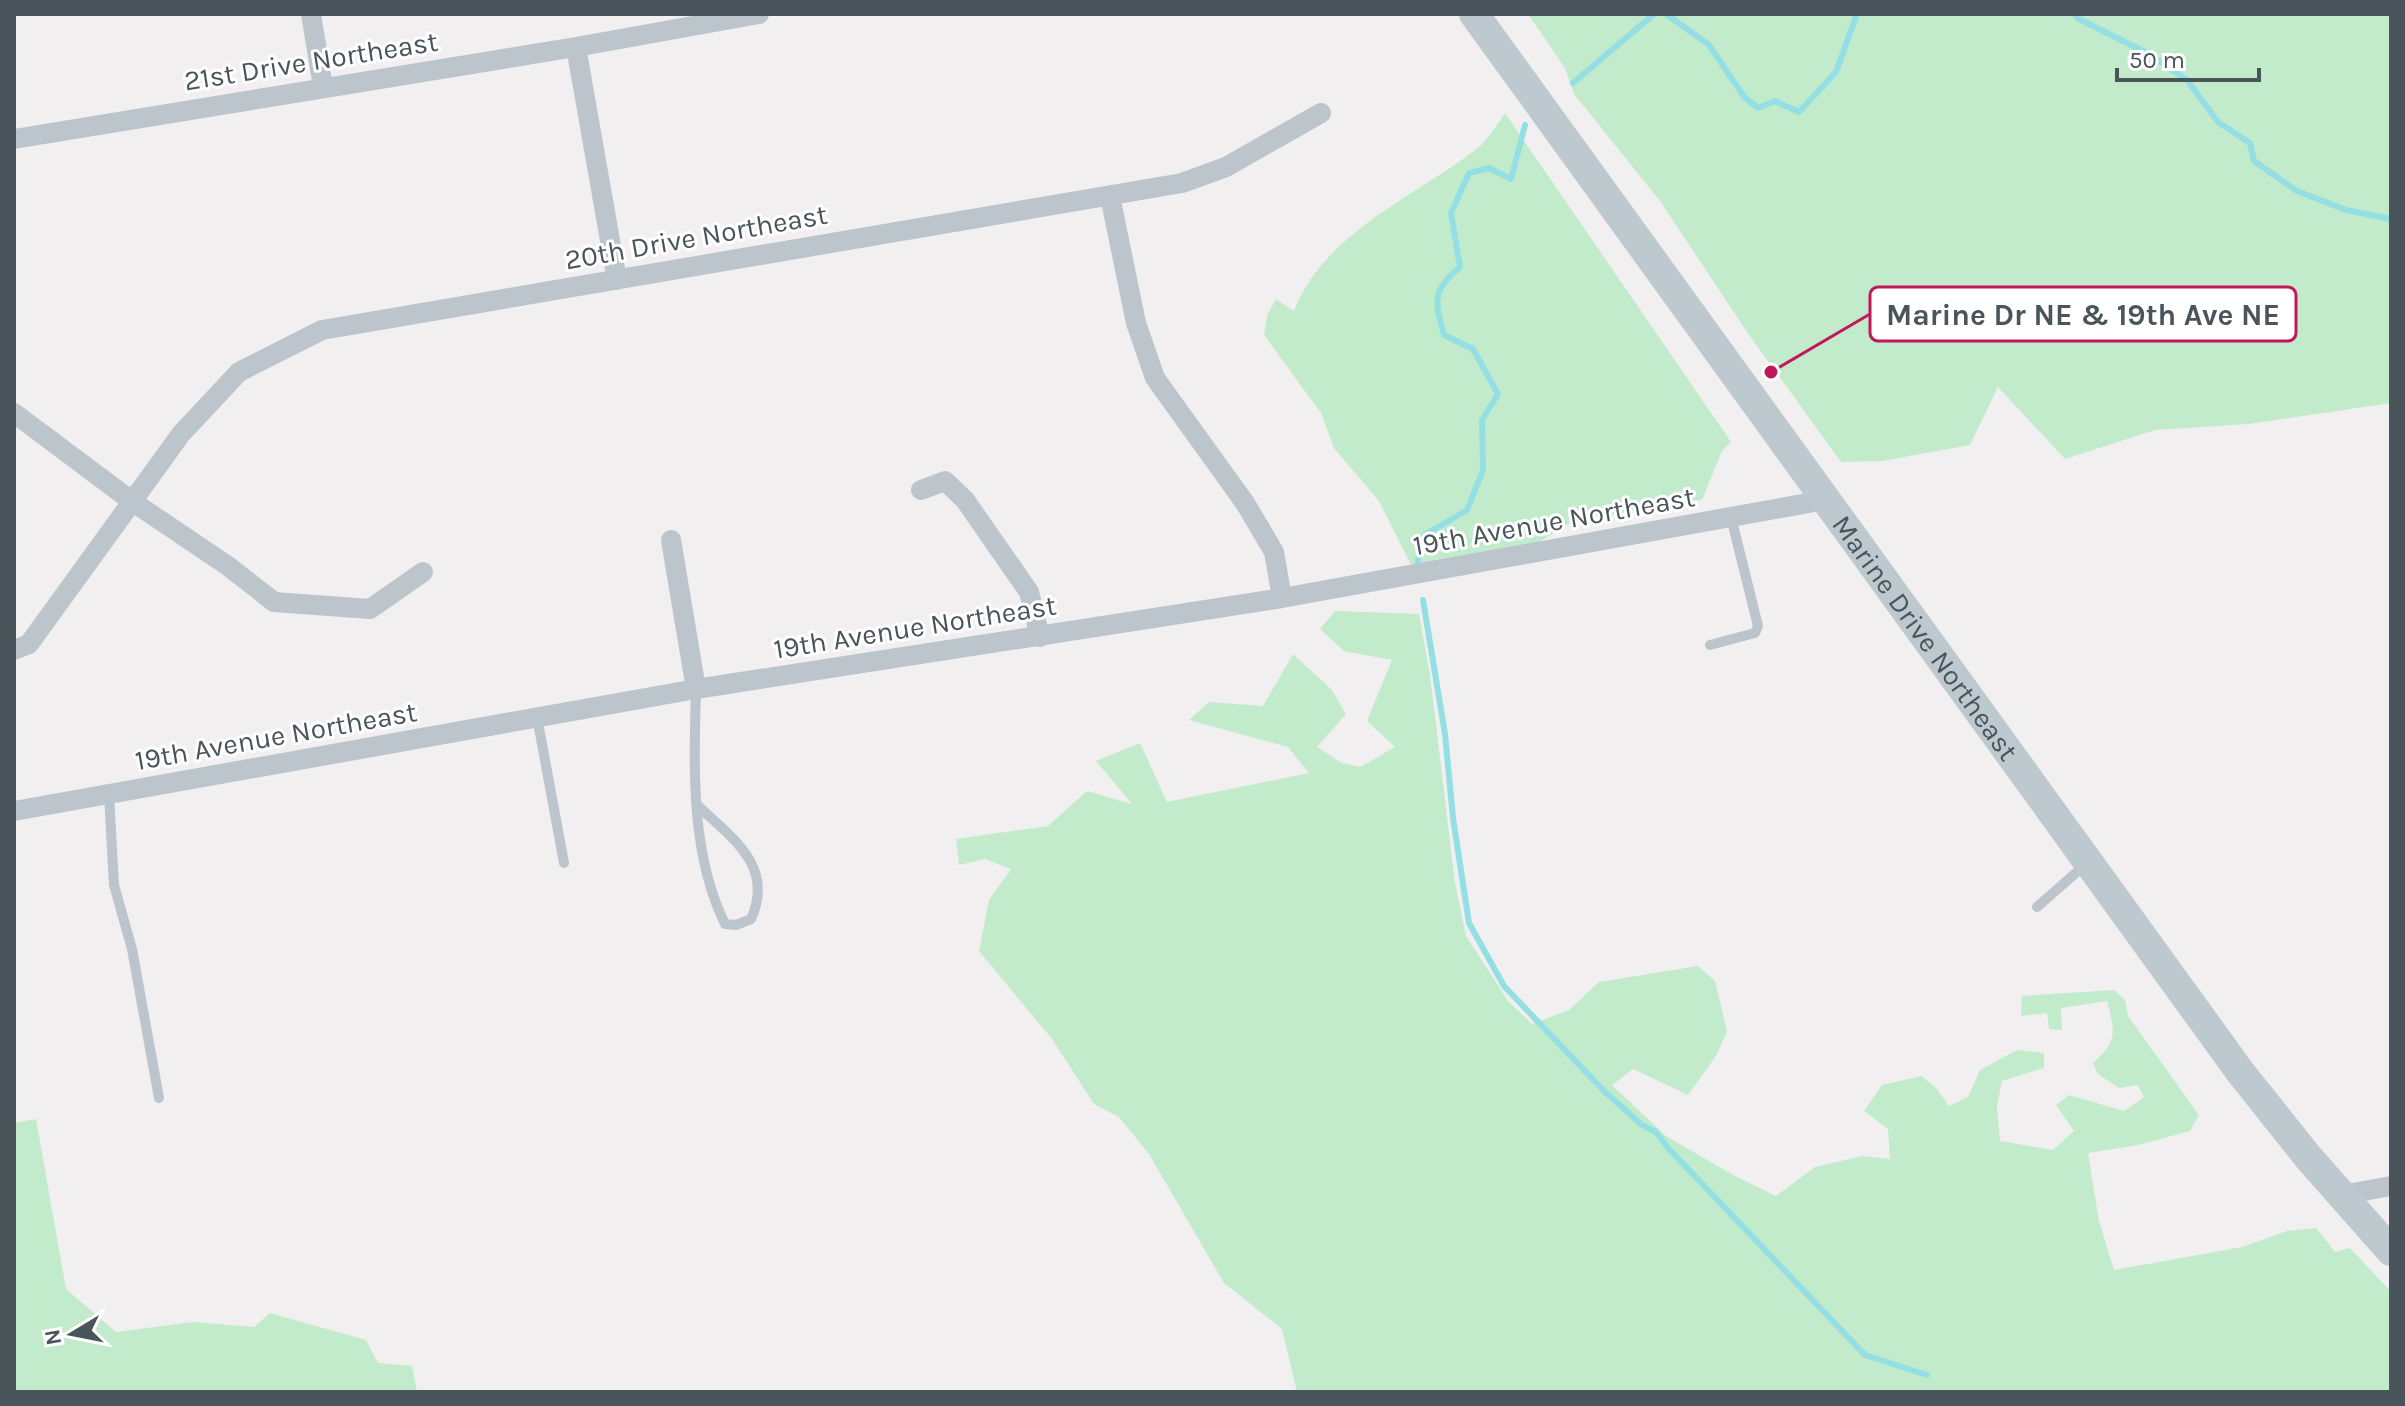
<svg xmlns="http://www.w3.org/2000/svg" width="2405" height="1406" font-family="Karla,sans-serif">
	<style>
		.green { fill: #c2ebcc }
		.lines { fill: none; stroke-linecap: round; stroke-linejoin: round }
		.stream { stroke: #93dfe4; stroke-width: 6 }
		.service { stroke: #bcc5cb; stroke-width: 10 }
		.minor { stroke: #bcc5cb; stroke-width: 20 }
		.secondary { stroke: #bdc8cf; stroke-width: 30 }
		.labels { text-anchor: middle; dominant-baseline: central; stroke-width: 6; stroke-linejoin: round; paint-order: stroke }
		.street-label { font-size: 28px; fill: #49555b; stroke: #fff }
		.leader { fill: none; stroke: #c2185b; stroke-width: 3 }
		.callout-dot { fill: #c2185b; stroke: #fff; stroke-width: 3 }
		.callout { fill: #fff; stroke: #c2185b; stroke-width: 3 }
		.callout-label { font-size: 30px; text-anchor: middle; font-weight: bold; fill: #49555b }
	</style>
	<rect width="100%" height="100%" fill="#f1eff0"/>
	<path class="green" d="M1528,14H2391V403L2248,424L2155,430L2065,459L1998,387L1970,445L1882,461L1841,462L1747,332L1660,201L1574,94L1565,68Z
		M1505,113L1731,442L1722,451L1702,500L1666,503L1612,515L1580,517L1529,548L1411,565L1379,501L1334,448L1321,413L1264,335L1267,316L1276,299L1294,311C1325,231 1416,197 1479,147C1489,138 1497,124 1505,113Z
		M1335,611L1419,614L1430,675L1455,883L1466,936L1508,1001L1532,1024L1569,1010L1599,982L1698,966L1715,981L1727,1031L1716,1056L1688,1095L1633,1069L1612,1085L1666,1136L1735,1176L1776,1196L1815,1167L1862,1156L1890,1159L1888,1129L1864,1111L1882,1085L1922,1076L1937,1089L1949,1106L1968,1097L1980,1070L2017,1050L2044,1053V1068L2002,1081L1997,1106L2000,1141L2053,1150L2074,1131L2056,1105L2069,1095L2124,1111L2144,1097L2138,1085L2119,1088L2098,1074L2093,1063C2118,1041 2115,1032 2107,1001L2061,1008L2062,1030L2049,1029L2047,1013L2021,1016L2022,996L2114,990L2125,1000L2128,1016L2199,1115L2190,1131L2138,1145L2088,1153L2099,1221L2114,1270L2242,1247L2287,1231L2316,1228L2335,1252L2350,1248L2391,1292V1392H1297L1282,1329L1224,1283L1149,1154L1119,1117L1094,1104L1052,1039L979,951L989,900L1011,869L985,859L959,865L956,839L1048,826L1087,791L1132,804L1096,761L1140,743L1167,802L1309,773L1288,747L1189,720L1209,702L1263,706L1293,654L1332,690L1346,714L1317,747L1342,763L1360,767L1395,747L1367,721L1392,660L1344,651L1320,629Z
		M36,1119L66,1289L116,1332L192,1322L254,1327L270,1313L366,1340L378,1363L412,1366L417,1392H14V1123Z"/>
	<g class="lines">
		<path class="stream" d="M1666,14L1709,45L1745,98L1758,108L1775,101L1799,112L1836,72L1857,14
			M2075,14L2077,18L2149,54L2187,80L2218,122L2250,143L2254,161L2297,191L2346,210L2391,219
			M1573,83L1654,14
			M1417,565L1423,536L1467,510L1483,470L1482,420L1498,394L1473,349L1444,335C1435,301 1431,291 1460,267L1451,213L1469,173L1489,168L1511,179L1525,125
			M1423,600L1445,734L1453,818L1469,923L1504,986L1604,1091L1642,1125L1656,1132L1668,1148L1865,1355L1927,1375"/>
		<path class="service" d="M1710,645L1755,633L1758,626L1731,517
			M696,689C694,766 690,853 725,924L736,925L751,919C775,866 732,838 697,805
			M537,717L564,863
			M109,794L114,885L132,949L159,1098
			M2037,907L2086,864"/>
		<path class="minor" d="M311,14L323,87
			M576,47L617,280
			M14,139L576,47L759,14
			M1110,196L1136,323L1155,378L1245,503L1274,552L1282,598
			M14,413L133,502L228,566L274,602L370,609L423,572
			M921,490L945,481L965,500L1029,592L1040,637
			M671,540L696,689
			M14,650L29,644L181,434L239,372L322,330L1182,183L1226,167L1321,113
			M14,811L696,689L1282,598L1825,500
			M2342,1195L2391,1186"/>
		<path class="secondary" id="s1" d="M1474,14L2241,1073L2308,1157L2391,1251"/>
	</g>
	<g class="labels">
		<g class="street-label">
			<text transform="translate(311 61) rotate(-9)">21st Drive Northeast</text>
			<text transform="translate(696 237) rotate(-10)">20th Drive Northeast</text>
			<text transform="translate(1554 521) rotate(-10)">19th Avenue Northeast</text>
			<text transform="translate(915 627) rotate(-9)">19th Avenue Northeast</text>
			<text stroke="none"><textPath href="#s1" startOffset="770">Marine Drive Northeast</textPath></text>
			<text transform="translate(276 736) rotate(-10)">19th Avenue Northeast</text>
		</g>
	</g>
	<path class="leader" d="M1771 372L1870 314"/>
	<circle class="callout-dot" cx="1771" cy="372" r="8"/>
	<rect class="callout" x="1870" y="287" width="426" height="54" rx="8"/>
	<g class="callout-label">
		<text x="2083" y="325">Marine Dr NE &amp; 19th Ave NE</text>
	</g>
	<rect width="2405" height="1406" fill="none" stroke="#49555b" stroke-width="32"/>
	<g transform="translate(72 1334) rotate(260)" stroke="#ffffff" stroke-width="6" paint-order="stroke">
	<path d="M0-6L14 30L0 20L-14 30Z" fill="#49555b"/>
	<text y="-12" font-size="22" font-weight="bold" text-anchor="middle" fill="#49555b">N</text>
	</g>
	<path d="M2117 68v12h142v-12" fill="none" stroke="#49555b" stroke-width="4"/>
	<text x="2129" y="68" font-size="24" fill="#49555b" stroke="#ffffff" stroke-width="6" paint-order="stroke">50 m</text>
</svg>
